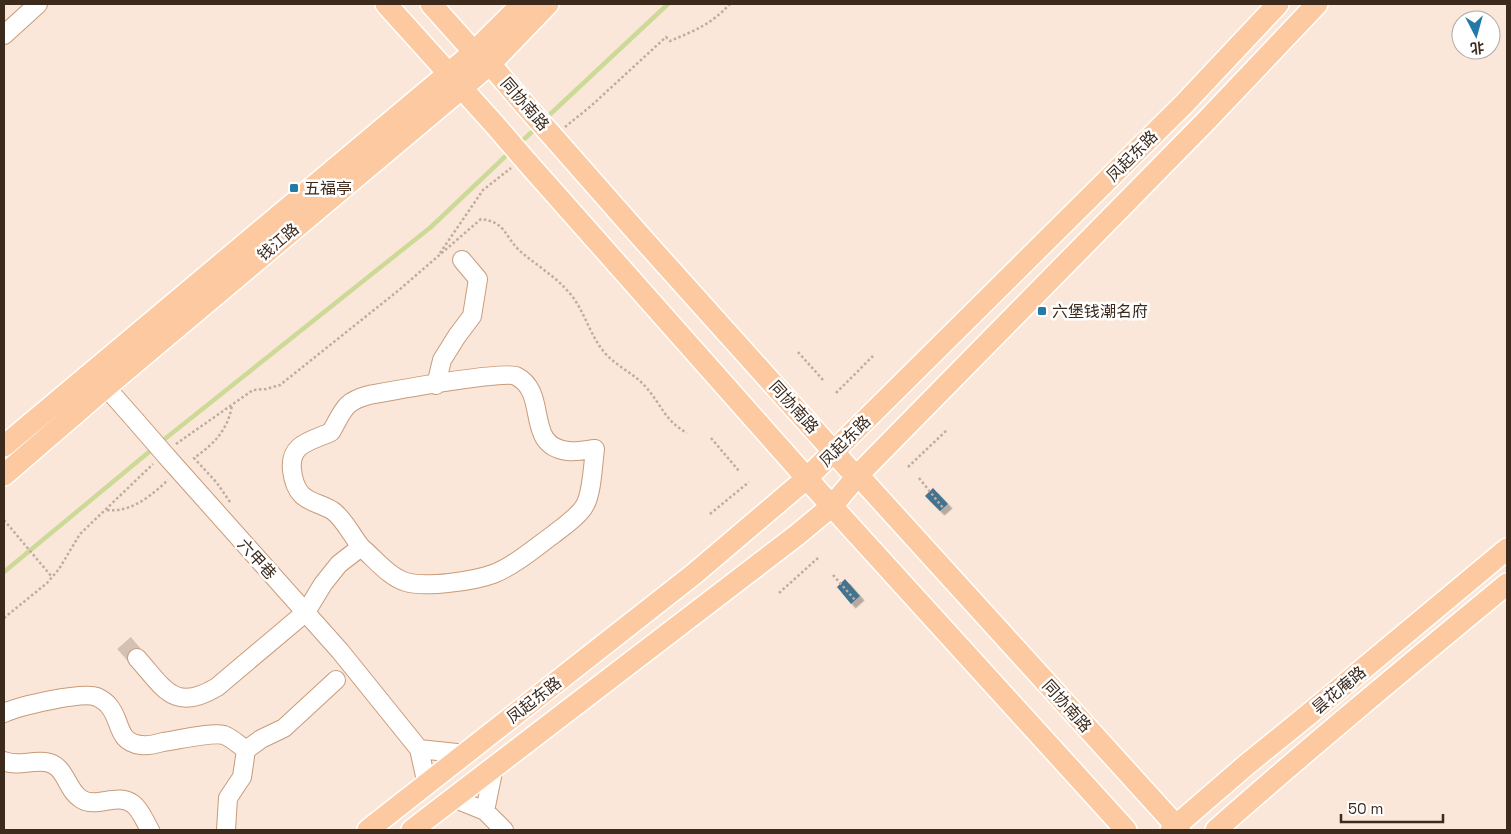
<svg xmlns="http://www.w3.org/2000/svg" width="1511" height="834" font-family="'Space Grotesk','Noto Sans SC',sans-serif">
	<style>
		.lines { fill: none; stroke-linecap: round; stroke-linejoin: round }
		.stream { stroke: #cdda97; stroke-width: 4.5 }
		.building { fill: #437391; filter: url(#shadow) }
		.minor-tunnel { stroke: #d4c1b3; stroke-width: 18; stroke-dasharray: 18 9; stroke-linecap: butt }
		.minor-casing { stroke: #c89b7a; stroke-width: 20 }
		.major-casing { stroke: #fff; stroke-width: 24 }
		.path { stroke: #bfac9e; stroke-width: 2.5; stroke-dasharray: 2.5 2.5; stroke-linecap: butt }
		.minor { stroke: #fff; stroke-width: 18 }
		.major { stroke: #fdc9a1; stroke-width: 21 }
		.minor-bridge-casing { stroke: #c89b7a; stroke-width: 20; stroke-linecap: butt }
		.major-bridge-casing { stroke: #fff; stroke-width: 24; stroke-linecap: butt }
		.minor-bridge { stroke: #fff; stroke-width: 18 }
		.major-bridge { stroke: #fdc9a1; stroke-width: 21 }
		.poi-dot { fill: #227aa9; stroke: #fff; stroke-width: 2 }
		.labels { text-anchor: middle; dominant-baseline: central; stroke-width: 5; stroke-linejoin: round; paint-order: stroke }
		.street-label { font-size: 16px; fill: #3c2a1d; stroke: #fff }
		.poi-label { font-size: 16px; fill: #3c2a1d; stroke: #fff; text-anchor: start }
	</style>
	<defs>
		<filter id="shadow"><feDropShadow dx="4.5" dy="4.5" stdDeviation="0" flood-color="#0004"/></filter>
	</defs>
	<rect width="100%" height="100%" fill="#fae7d9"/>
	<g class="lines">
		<path class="stream" d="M545,119L668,4
			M520,143L536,128
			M161,442L431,227L510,152
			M4,572L155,447"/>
	</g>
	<path class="building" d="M933,488L948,504L940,511L925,496Z
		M845,579L860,596L851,604L837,587Z"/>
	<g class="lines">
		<path class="minor-tunnel" d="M124,643L137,658"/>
		<defs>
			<path id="minor" d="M4,35L38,4
				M97,377L135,420
				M436,385L442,360L457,336L472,316L478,279L462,260
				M168,458L340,651L419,749L427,785
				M137,658C164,688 174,713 217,687L306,612L323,584L339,564L361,547C374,558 389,577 406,582C425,588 474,581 493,574C514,566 536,547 554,534C563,527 580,515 585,505C592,493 593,464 595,449C586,450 577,452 568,451C523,446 550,393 516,376C504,370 391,391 369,395C343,402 344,410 331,432C312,441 289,443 292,470C293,479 295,488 302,495C310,503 323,504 333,511C344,519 352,536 361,547
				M4,713C19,706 83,691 97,697C101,699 107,703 109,706C122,721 116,742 141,745C148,746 156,744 163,742C178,740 211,732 224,735C232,738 239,745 246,750
				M419,749L466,754
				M4,761C17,767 31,760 45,762C66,764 66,790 81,799C97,809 117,792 133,804C141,810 145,822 150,830
				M453,798L485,811L504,830
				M485,811L494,767
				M226,830L228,798L242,777L246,750L261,739L284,728L336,680"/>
			<path id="major" d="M386,4L495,125
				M431,4L474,52L490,64L524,104
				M555,139L642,238L834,452L848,468L858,475L1180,830
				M526,161L819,492L1126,830
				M4,446L474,52L522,4
				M4,475L106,387L462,88L490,64L548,4
				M368,830L694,574L807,478L1185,103L1278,4
				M412,830L797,535L832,506L858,475L1206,121L1317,4
				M1171,830L1245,766L1309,714L1507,549
				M1216,830C1311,746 1409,665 1507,584"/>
		</defs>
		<use href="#minor" class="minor-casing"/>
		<use href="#major" class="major-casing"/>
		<path class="path" d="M565,127L591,106L666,37L670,41C696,30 710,25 730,4
			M440,253L483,190L511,168
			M798,352L823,380
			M836,393L873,356
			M711,438L739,471
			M176,444L253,390L266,389L280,385L399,290L481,219C506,222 504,236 520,251C537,266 557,277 572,296C585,313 590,335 604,352C616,366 633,373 645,386C662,405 664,420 687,433
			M908,467L947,430
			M919,478L943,508
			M230,502L217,483L194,458C214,444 228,430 232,405
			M107,510C131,513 152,495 168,480
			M710,514L749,482
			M4,520L52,577
			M833,575L855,600
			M779,593L818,558
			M4,618L47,583L59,569L80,534L153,464"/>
		<use href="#minor" class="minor"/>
		<use href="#major" class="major"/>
		<defs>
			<path id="minor-bridge" d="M135,420L168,458"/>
			<path id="major-bridge" d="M524,104L555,139
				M495,125L526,161"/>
		</defs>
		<use href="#minor-bridge" class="minor-bridge-casing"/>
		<use href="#major-bridge" class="major-bridge-casing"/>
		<use href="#minor-bridge" class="minor-bridge"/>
		<use href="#major-bridge" class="major-bridge"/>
	</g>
	<g class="poi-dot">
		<rect x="289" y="183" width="10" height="10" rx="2.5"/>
		<rect x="1037" y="306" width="10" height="10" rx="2.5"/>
	</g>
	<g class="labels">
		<g class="street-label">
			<text transform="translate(525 104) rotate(49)">同协南路</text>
			<text transform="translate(1132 156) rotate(-45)">凤起东路</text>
			<text transform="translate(278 242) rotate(-40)">钱江路</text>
			<text transform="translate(794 407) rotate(48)">同协南路</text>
			<text transform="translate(845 441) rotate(-45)">凤起东路</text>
			<text transform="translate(257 559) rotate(48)">六甲巷</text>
			<text transform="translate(1339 690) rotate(-40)">昙花庵路</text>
			<text transform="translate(534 700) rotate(-38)">凤起东路</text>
			<text transform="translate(1067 706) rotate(48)">同协南路</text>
		</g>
		<g class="poi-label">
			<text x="304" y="188">五福亭</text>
			<text x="1052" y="311">六堡钱潮名府</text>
		</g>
	</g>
	<rect width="1511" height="834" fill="none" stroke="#3c2a1d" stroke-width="10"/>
	<g transform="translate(1476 35) rotate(174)"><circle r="24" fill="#ffffff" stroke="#b1aaa5"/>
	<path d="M0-4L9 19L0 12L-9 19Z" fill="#227aa9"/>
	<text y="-8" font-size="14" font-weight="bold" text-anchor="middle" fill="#3c2a1d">北</text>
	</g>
	<path d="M1341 814v8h102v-8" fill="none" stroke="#3c2a1d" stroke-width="2.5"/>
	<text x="1348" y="814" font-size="15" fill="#3c2a1d" stroke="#ffffff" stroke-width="4" paint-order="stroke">50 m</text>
</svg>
